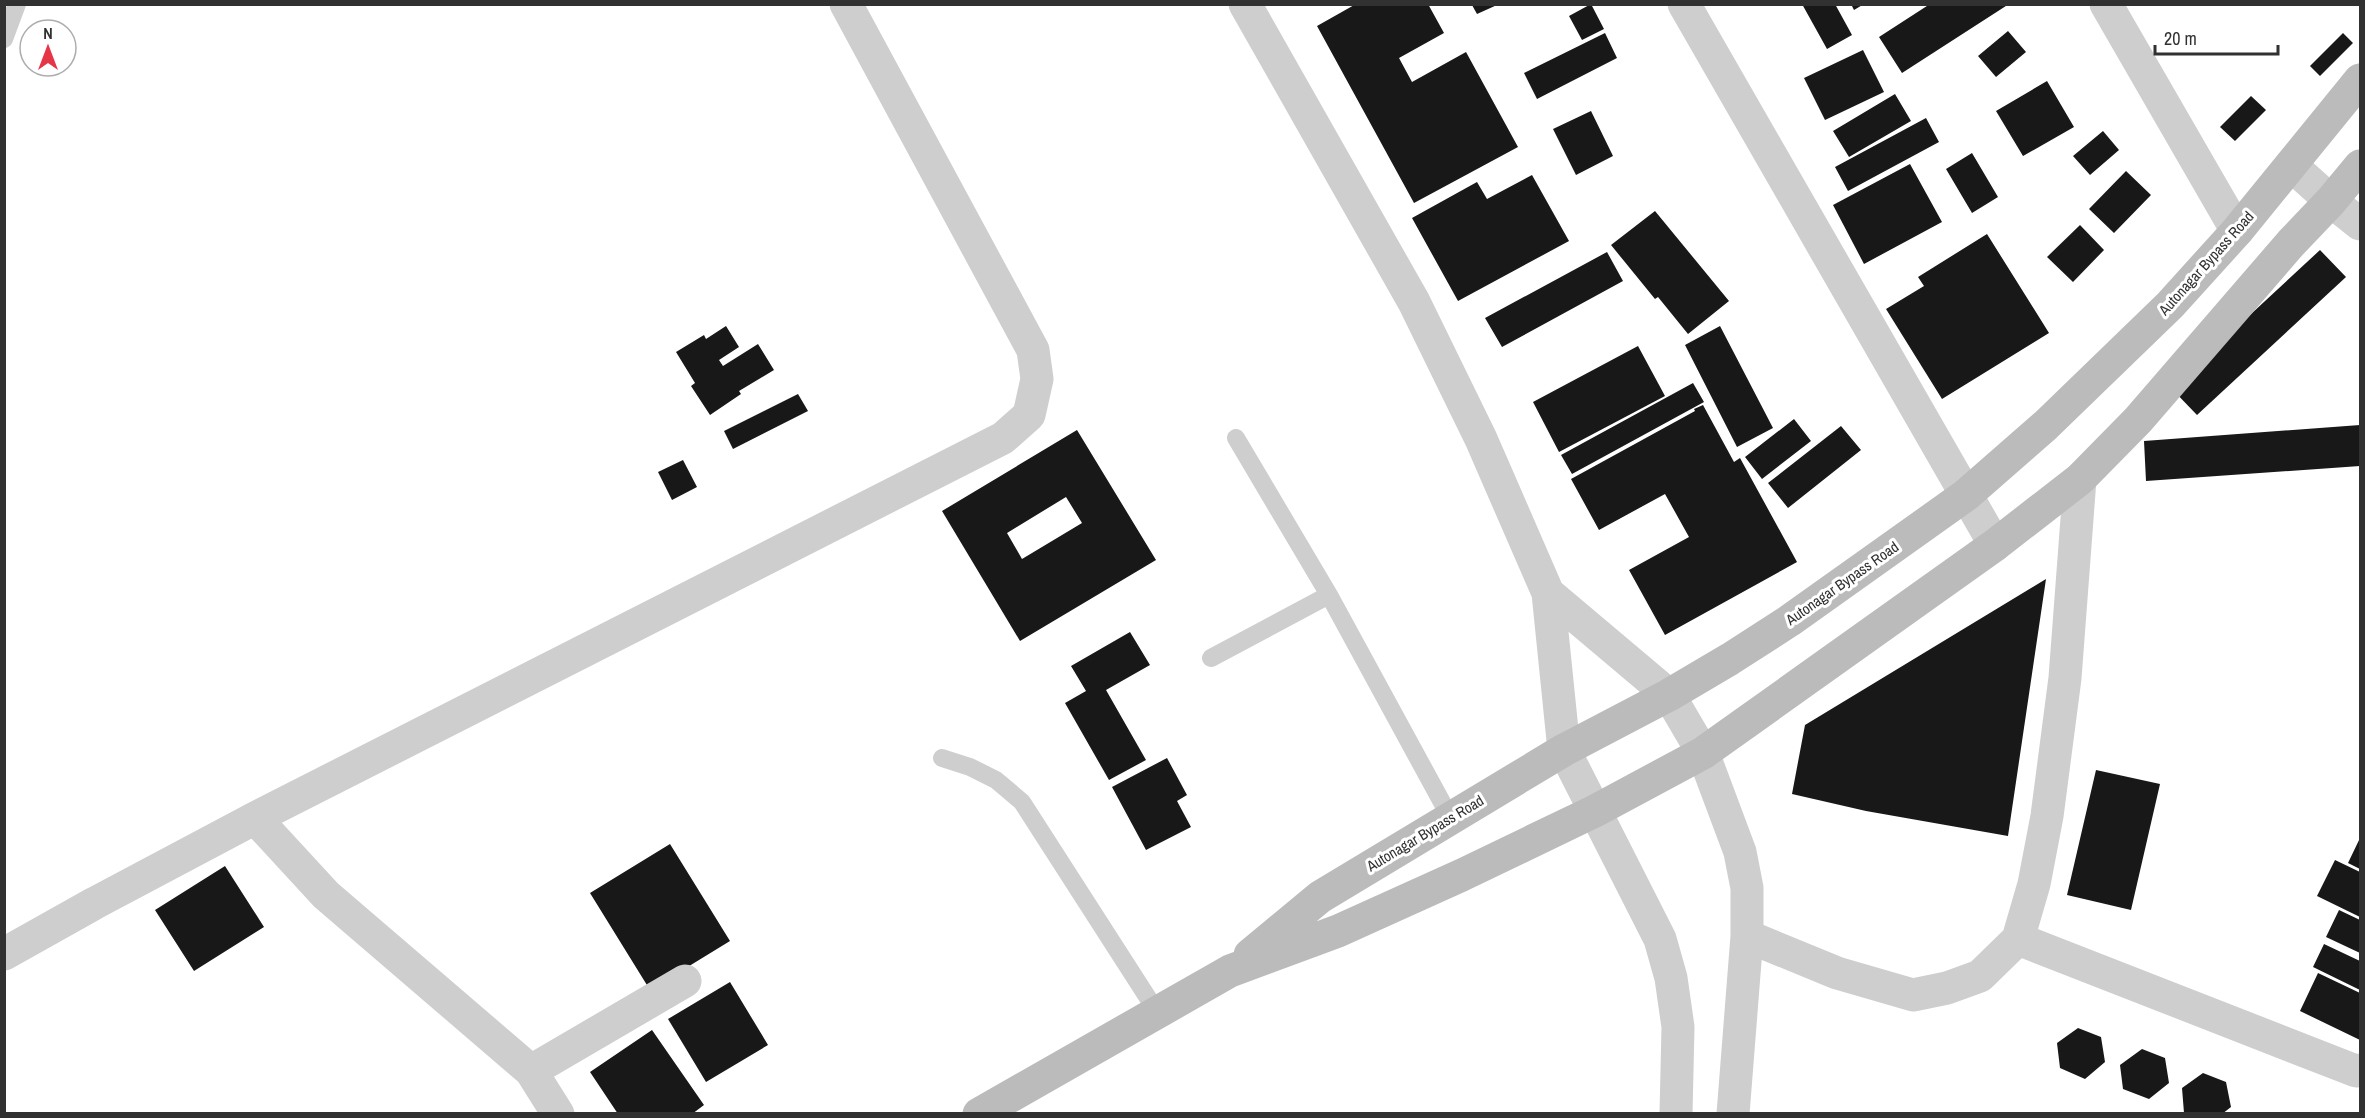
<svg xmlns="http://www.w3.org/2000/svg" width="2365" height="1118" font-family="'Archivo Narrow',sans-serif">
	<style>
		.building { fill: #181818; fill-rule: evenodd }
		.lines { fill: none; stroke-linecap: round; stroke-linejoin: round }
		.service { stroke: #cecece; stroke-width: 18 }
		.minor { stroke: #cecece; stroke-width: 33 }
		.secondary { stroke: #bbb; stroke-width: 33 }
		.labels { text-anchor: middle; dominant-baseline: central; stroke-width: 6; stroke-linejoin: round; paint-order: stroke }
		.street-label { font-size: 15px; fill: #313131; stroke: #fff }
	</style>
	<rect width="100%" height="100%" fill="#fff"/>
	<path class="building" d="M1356,4H1428L1444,33L1399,58L1412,82L1466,52L1518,147L1414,203L1317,26Z
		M1591,4L1604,29L1582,40L1569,16Z
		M1802,4H1835L1852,35L1827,49Z
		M1851,4H1864L1854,10Z
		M1930,4H2009L1902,73L1879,37Z
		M1472,5H1497L1477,14Z
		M2008,31L2026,52L1996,77L1978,56Z
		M1605,33L1617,58L1537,99L1524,73Z
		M2343,33L2353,43L2320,76L2310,66Z
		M1863,50L1884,92L1825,120L1804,78Z
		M2047,81L2074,127L2023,156L1996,111Z
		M1895,94L1911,121L1849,157L1833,131Z
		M2251,96L2266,110L2235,141L2220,127Z
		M1591,111L1613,156L1576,175L1553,129Z
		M1926,118L1939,142L1848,191L1835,167Z
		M2103,131L2119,150L2090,175L2073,156Z
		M1972,153L1998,197L1972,213L1946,169Z
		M1910,164L1942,222L1864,264L1833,205Z
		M2126,171L2151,195L2114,233L2089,209Z
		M1532,175L1569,241L1458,301L1412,218L1477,182L1487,199Z
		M1655,211L1729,301L1688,334L1658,297L1655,299L1611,245Z
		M2080,225L2104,250L2073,282L2047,257Z
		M1987,234L2049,333L1942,399L1886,309L1924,286L1918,277Z
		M2320,250L2346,277L2197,415L2171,388Z
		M1607,252L1623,281L1502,347L1485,318Z
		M726,326L739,347L719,360L723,366L758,344L774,370L739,391L741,394L710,415L691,386L695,383L676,352L704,335L706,339Z
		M1720,326L1773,428L1737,447L1685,345Z
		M1638,346L1665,396L1559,452L1533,402Z
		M1693,383L1704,402L1572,474L1561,455Z
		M798,394L808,411L733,449L724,431Z
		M1703,405L1734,462L1740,458L1797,562L1665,635L1629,570L1689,537L1665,494L1599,530L1571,479L1695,411L1694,409Z
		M1794,419L1811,441L1762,479L1745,457Z
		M2360,425V466L2146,481L2144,441Z
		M1841,426L1861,450L1788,508L1768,483Z
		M1077,430L1156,560L1020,641L942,511ZM1066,497L1082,523L1022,559L1007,533Z
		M683,460L697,487L672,500L658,472Z
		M2046,579L2008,836L1866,811L1792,794L1805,725Z
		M1130,632L1150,665L1106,690L1146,760L1109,780L1065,703L1086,691L1071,666Z
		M1167,758L1187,795L1177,801L1191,827L1146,850L1112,787Z
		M2096,770L2160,784L2131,910L2067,895Z
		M2360,838V869L2348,863Z
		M670,844L730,941L650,990L590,893Z
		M2335,860L2360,872V917L2317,896Z
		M225,866L264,927L194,971L155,910Z
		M2339,910L2360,920V953L2326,937Z
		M2324,944L2360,961V990L2313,967Z
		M2318,973L2360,993V1040L2300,1011Z
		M730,982L768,1045L706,1082L668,1019Z
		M2078,1028L2101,1037L2105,1062L2085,1079L2060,1068L2057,1043Z
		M652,1030L704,1105L692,1114H618L590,1072Z
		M2142,1049L2165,1058L2169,1083L2149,1099L2123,1089L2120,1065Z
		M2203,1073L2226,1082L2231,1107L2222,1114L2184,1113L2182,1088Z"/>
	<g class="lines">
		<path class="service" d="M4,39L17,4
			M1236,438L1329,595L1450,817
			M1211,658L1329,595
			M942,758L970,767L996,780L1022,802L1157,1012"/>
		<path class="minor" d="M1245,4L1414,302L1481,439L1548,593L1564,750L1660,939L1671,978L1678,1027L1676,1114
			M1684,4L1995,545
			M2106,4L2237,231
			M2291,165L2331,201L2360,224
			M1548,593L1669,695L1703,753L1740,852L1747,888V936L1733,1114
			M255,818L326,895L531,1071L558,1114
			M1747,936L1837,973L1913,995L1947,988L1980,976L2018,939L2034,884L2047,816L2065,678L2080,479
			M2018,939L2356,1071L2360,1070
			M4,954L95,903L255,818L1003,438L1029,415L1037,379L1033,350L846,4
			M531,1071L685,981"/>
		<path class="secondary" d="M1250,955L1320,897L1564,750L1669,695L1730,659L1789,621L1966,495L2046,425L2170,305L2237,231L2360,80
			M979,1114L1230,971L1338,931L1462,875L1595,811L1703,753L1995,545L2080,479L2138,420L2291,243L2331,201L2360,166"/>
	</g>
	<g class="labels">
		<g class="street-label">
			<text transform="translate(2206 263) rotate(-48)">Autonagar Bypass Road</text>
			<text transform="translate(1842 583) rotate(-35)">Autonagar Bypass Road</text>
			<text transform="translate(1425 833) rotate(-31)">Autonagar Bypass Road</text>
		</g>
	</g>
	<rect width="2365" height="1118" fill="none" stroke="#313131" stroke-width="12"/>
	<g transform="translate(48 48)"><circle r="28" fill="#ffffff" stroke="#adadad" stroke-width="1.5"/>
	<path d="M0-4.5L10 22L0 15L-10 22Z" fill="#e63546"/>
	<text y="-9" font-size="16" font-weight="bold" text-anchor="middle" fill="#313131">N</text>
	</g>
	<path d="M2155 45v9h123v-9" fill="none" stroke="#313131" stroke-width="3"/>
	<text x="2164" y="45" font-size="18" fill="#313131" stroke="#ffffff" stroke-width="4.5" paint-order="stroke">20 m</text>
</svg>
